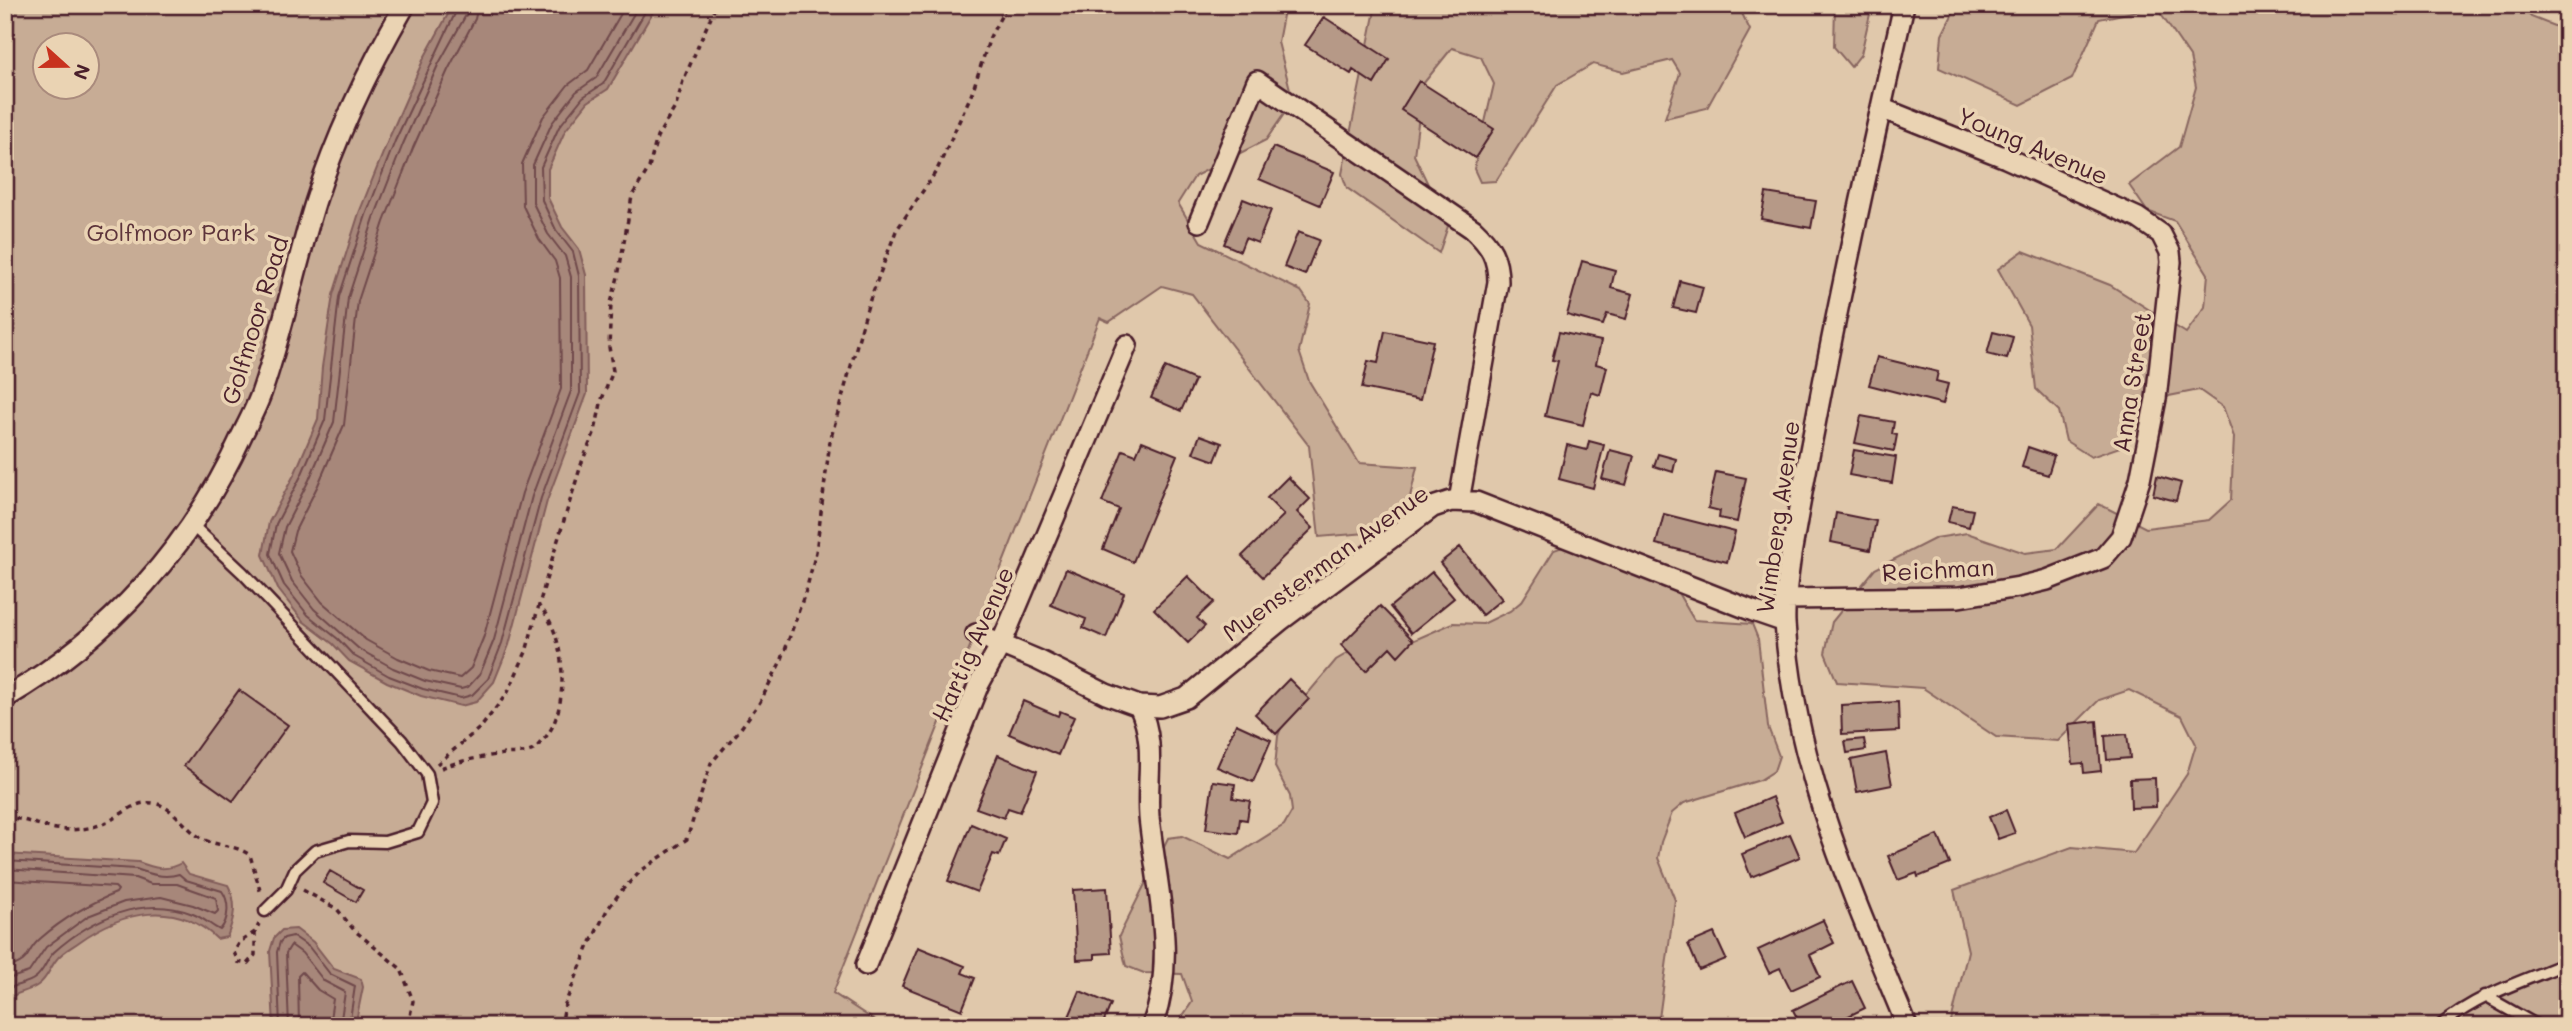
<svg xmlns="http://www.w3.org/2000/svg" width="2572" height="1031" viewBox="0 0 2572 1031" font-family="Mali,sans-serif">
<style>
.green{fill:#c7ac95;stroke:#886660;stroke-width:2;fill-rule:evenodd}
.water{fill:#a7877a;stroke:#825d5a;stroke-width:2}
.lines{fill:none;stroke-linecap:round;stroke-linejoin:round}
.shore{stroke:#6f494b;stroke-width:2}
.building{fill:#b69987;stroke:#4a1f2b;stroke-width:2}
.lane-casing{stroke:#4a1f2b;stroke-width:15}
.street-casing{stroke:#4a1f2b;stroke-width:24}
.path{stroke:#4a1f2b;stroke-width:3.5;stroke-dasharray:5 5;stroke-linecap:butt}
.lane{stroke:#ead3b3;stroke-width:10}
.street{stroke:#ead3b3;stroke-width:19}
.labels{text-anchor:middle;dominant-baseline:central;stroke-width:7;stroke-linejoin:round;paint-order:stroke}
.street-label{font-size:24px;fill:#4a1f2b;stroke:#ead3b3}
.park-label{font-size:24px;fill:#5d343b;stroke:#ead3b3}
</style>
<rect width="100%" height="100%" fill="#e0c8ab"/>
<filter id="ink" filterUnits="userSpaceOnUse"><feTurbulence type="fractalNoise" baseFrequency=".0143" numOctaves="2"/><feDisplacementMap in="SourceGraphic" scale="14" xChannelSelector="R" yChannelSelector="G"/><feConvolveMatrix kernelMatrix="1 2 1 2 8 2 1 2 1" color-interpolation-filters="sRGB"/></filter>
<g filter="url(#ink)">
<path class="green" d="M5,5H1285L1278,42L1293,101L1266,140L1195,176L1178,203L1201,242L1301,291L1310,304L1299,351L1309,381L1359,463L1417,467L1410,497L1379,532L1319,537L1309,446L1192,294L1162,286L1109,322L1100,318L833,993L883,1026H5ZM46,46H88V88H46Z
M1376,5H1738L1750,30L1707,108L1665,118L1680,73L1672,60L1623,72L1593,64L1557,85L1496,181L1480,182L1474,169L1494,84L1481,57L1452,48L1423,84L1414,155L1448,226L1439,253L1347,188L1342,174Z
M1835,5H1872L1861,54L1851,67L1834,47Z
M1995,5H2521L2531,17L2567,31V1026H1950L1968,951L1954,890L2072,847L2134,853L2187,774L2196,744L2182,716L2129,690L2099,700L2058,741L1996,737L1923,688L1837,682L1825,653L1832,622L1875,569L1936,538L1967,533L2025,553L2057,549L2099,504L2146,528L2209,520L2231,500L2234,437L2223,407L2199,390L2169,396L2120,447L2091,457L2066,441L2059,411L2036,389L2029,325L1998,269L2023,251L2110,285L2186,333L2205,307L2208,274L2175,221L2147,211L2129,185L2179,147L2196,87L2190,57L2156,7L2099,19L2072,79L2021,105L1939,68L1942,35L1956,7L1986,12Z
M1568,545L1652,573L1678,593L1694,620L1752,624L1758,639L1768,727L1779,756L1774,771L1760,780L1684,803L1672,813L1661,842L1658,858L1675,900L1658,1026H1176L1192,1002L1182,974L1144,973L1126,966L1119,936L1168,838L1182,836L1230,859L1284,825L1292,811L1290,796L1275,767L1278,736L1283,723L1336,660L1348,653L1410,642L1453,623L1483,624L1510,611L1522,601L1554,550Z"/>
<path class="water" d="M453,5H657L608,89L588,102L565,131L548,169V198L562,227L579,249L586,275L587,394L547,501L509,645L494,682L476,702L461,706L421,696L387,682L349,661L333,644L303,621L278,589L263,555L269,522L295,473L318,419L322,367L333,295L359,213L389,138L424,58Z
M5,854L138,862C154,868 166,872 181,863L189,874L228,885C238,903 234,919 227,937L217,939C176,899 122,911 79,942C72,947 62,952 57,959C50,967 48,978 38,985C27,993 15,991 5,1002Z
M296,929L313,942L334,969L361,979L363,987L355,1026H274L270,951L274,938L282,930Z"/>
<g class="lines">
<path class="shore" d="M459,5L395,141L366,215L339,297L325,420L301,476L276,524L270,554L284,585L308,615L338,639L354,656L389,676L423,689L461,698L472,695L488,679L502,643L541,498L580,393L579,276L573,252L556,230L542,200L541,167L559,127L583,97L603,84L649,5
M468,5L466,15L438,65L403,144L374,218L348,298L334,422L309,480L285,527L279,553L292,581L314,609L359,649L393,668L425,681L461,689L468,687L480,674L494,640L532,496L571,391V277L565,256L548,234L533,203V165L552,123L576,92L596,78L639,5
M478,5L475,19L448,70L413,148L384,222L358,301L344,425L318,485L295,531L290,551L301,575L322,602L366,640L398,658L429,671L460,678L471,668L484,636L522,493L561,389L560,278L555,261L539,239L523,206L522,164L543,117L568,85L588,70L626,5
M5,861L136,869C150,874 164,879 179,874L186,880L222,891C230,902 229,920 220,930C211,926 204,918 193,914C143,895 92,918 54,952C46,960 44,972 35,978C26,985 14,984 5,991
M5,869L135,878L151,884H177L216,898L218,911L215,914L193,905L161,897L124,902L88,916L46,947L29,972L5,980
M5,880L115,887L118,890L116,893C88,904 64,918 41,938C22,954 36,959 5,969
M280,1026L277,952L280,942L284,938L293,936L309,947L330,974L355,986L349,1026
M289,1026L286,953L291,945L302,953L324,981L345,992L340,1026
M299,1026L298,976L302,972L318,990L333,999L329,1026"/>
</g>
<path class="building" d="M1324,17L1389,59L1374,84L1353,70L1351,74L1305,45Z
M1419,81L1494,129L1475,158L1401,110Z
M1273,147L1334,172L1320,205L1259,179Z
M1766,193L1816,201L1811,228L1761,219Z
M1243,199L1271,210L1258,243L1245,238L1240,251L1224,244Z
M1298,232L1319,240L1305,275L1284,267Z
M1582,261L1615,270L1611,288L1633,294L1626,319L1607,314L1603,325L1567,315Z
M1680,281L1703,287L1696,313L1673,308Z
M1385,331L1433,341L1420,400L1362,388L1368,361L1378,363Z
M1559,332L1601,341L1596,364L1607,367L1600,395L1591,392L1583,425L1545,416L1558,361L1552,360Z
M1993,332L2013,337L2007,359L1987,354Z
M1877,357L1938,372L1936,381L1948,384L1943,404L1869,385Z
M1165,367L1195,380L1181,411L1151,398Z
M1861,416L1894,422L1892,434L1897,435L1894,451L1855,443Z
M1200,435L1222,443L1215,461L1193,453Z
M1142,441L1177,455L1133,562L1103,549L1119,509L1102,502L1123,450L1136,455Z
M1589,441L1604,445L1593,488L1559,479L1567,445L1587,450Z
M2028,447L2054,456L2048,475L2022,467Z
M1610,450L1634,456L1626,485L1602,479Z
M1854,450L1896,457L1892,483L1849,475Z
M1658,454L1676,459L1673,472L1654,466Z
M1716,472L1746,478L1737,522L1719,518L1720,511L1708,508Z
M2157,476L2181,483L2176,501L2153,495Z
M1288,477L1310,499L1297,512L1313,528L1263,577L1242,556L1284,515L1267,498Z
M1952,506L1973,510L1969,527L1948,522Z
M1836,513L1876,521L1870,550L1831,542Z
M1664,514L1735,532L1727,562L1656,544Z
M1460,547L1502,599L1482,615L1440,563Z
M1066,569L1124,593L1106,638L1083,628L1086,619L1051,605Z
M1432,572L1454,598L1411,633L1390,607Z
M1188,576L1214,602L1197,618L1205,626L1188,643L1154,609Z
M1380,606L1413,640L1398,656L1390,647L1366,671L1341,645Z
M1289,679L1309,699L1276,734L1255,714Z
M239,690L288,725L233,801L184,766Z
M1023,701L1058,716L1060,711L1074,717L1058,755L1009,734Z
M1898,702L1899,731L1842,734L1841,705Z
M2097,721L2101,771L2084,773L2083,763L2073,764L2069,724Z
M1236,724L1271,740L1253,782L1217,767Z
M2127,734L2130,758L2107,760L2105,736Z
M1864,739L1866,750L1847,753L1845,741Z
M1886,753L1892,785L1857,792L1851,760Z
M998,755L1037,771L1020,812L1008,808L1004,818L976,808Z
M2155,778L2156,807L2131,808L2130,779Z
M1213,781L1235,784L1233,798L1250,801L1247,820L1240,819L1238,833L1206,829Z
M1772,797L1782,822L1745,837L1735,813Z
M2006,810L2015,833L1998,839L1989,817Z
M971,824L1006,839L999,856L993,854L977,892L948,881Z
M1790,834L1800,857L1751,877L1742,854Z
M1938,835L1950,864L1918,877L1917,873L1898,880L1888,856Z
M330,871L363,890L356,902L323,883Z
M1107,888L1111,953L1095,954V959L1077,960L1073,890Z
M1823,920L1834,943L1810,955L1820,977L1791,990L1780,968L1769,973L1758,950Z
M1714,933L1726,959L1699,970L1688,944Z
M918,947L965,966L962,973L975,978L962,1010L902,986Z
M1852,981L1865,1008L1828,1026H1801L1793,1010Z
M1080,991L1111,1004L1102,1026H1065Z"/>
<g class="lines">
<g class="lane-casing">
<path id="lane" d="M192,525L243,573L402,741L427,774L432,803L418,832L385,842L349,841L315,851L295,870L286,890L265,911
M2485,996L2538,1026
M2440,1026C2477,995 2523,981 2567,963"/>
</g>
<g class="street-casing">
<path id="street" d="M1904,5C1872,146 1841,287 1814,430C1806,471 1798,513 1791,555C1788,577 1784,600 1785,623C1794,766 1853,895 1907,1026
M1199,222L1257,81L1473,229C1491,246 1498,258 1498,282L1459,501
M1785,599L1959,597L2019,587L2047,580L2103,558L2121,537L2140,480L2156,399L2171,262L2170,252L2161,234L2138,218L2006,158L1881,108
M976,634L1038,660L1106,694L1139,706L1160,707L1186,698L1280,621L1433,507L1451,501L1476,502L1753,611L1785,622
M5,698C110,637 192,545 242,435C249,421 257,406 262,391C283,330 296,265 315,203C336,136 370,66 405,5
M1139,706C1157,745 1146,777 1149,817C1156,887 1178,958 1152,1026
M866,965L978,686L1001,644L1127,345"/>
</g>
<path class="path" d="M437,764L482,726L508,692L526,652L549,569L582,462L595,431L602,399L613,371L609,347L611,303L618,277L632,196L649,168L657,137L676,106L683,81L716,5
M441,768C462,760 482,757 504,754C512,753 524,754 531,751C535,750 539,744 543,740C571,712 567,632 538,605
M5,817C20,818 32,823 47,827C64,832 88,830 105,823C121,816 135,800 153,803C175,806 186,832 205,840C221,847 233,844 250,855L261,894
M303,890L337,909L354,930L401,969L413,1001L408,1026
M255,932L240,942L234,952L238,962L247,964L255,955V932L259,924
M565,1026L562,1021L565,1004L588,948L607,910L622,890L642,870L687,839L711,763L738,732L760,702L782,659L807,587L816,552L830,441L868,305L896,231L937,170L972,93L990,37L1007,5"/>
<use href="#lane" class="lane"/>
<use href="#street" class="street"/>
</g>
</g>
<g class="labels">
<g class="street-label">
<text transform="translate(2033 145) rotate(23)">Young Avenue</text>
<text transform="translate(254 320) rotate(-73)">Golfmoor Road</text>
<text transform="translate(2131 382) rotate(-81)">Anna Street</text>
<text transform="translate(1777 517) rotate(-82)">Wimberg Avenue</text>
<text transform="translate(1325 562) rotate(-36)">Muensterman Avenue</text>
<text transform="translate(1938 569) rotate(-3)">Reichman</text>
<text transform="translate(972 644) rotate(-66)">Hartig Avenue</text>
</g>
<g class="park-label">
<text x="171" y="231">Golfmoor Park</text>
</g>
</g>
<rect width="2572" height="1031" fill="none" stroke="#ead3b3" stroke-width="28"/>
<rect x="14" y="14" width="2544" height="1003" fill="none" stroke="#4a1f2b" stroke-width="2.5" filter="url(#ink)"/>
<g transform="translate(66 66) rotate(111)"><circle r="33" fill="#ead3b3" stroke="#aa8b7d" stroke-width="2"/>
<path d="M0-5L12 26L0 18L-12 26Z" fill="#c8321e"/>
<text y="-10" font-size="19" font-weight="bold" text-anchor="middle" fill="#4a1f2b">N</text>
</g>
</svg>
